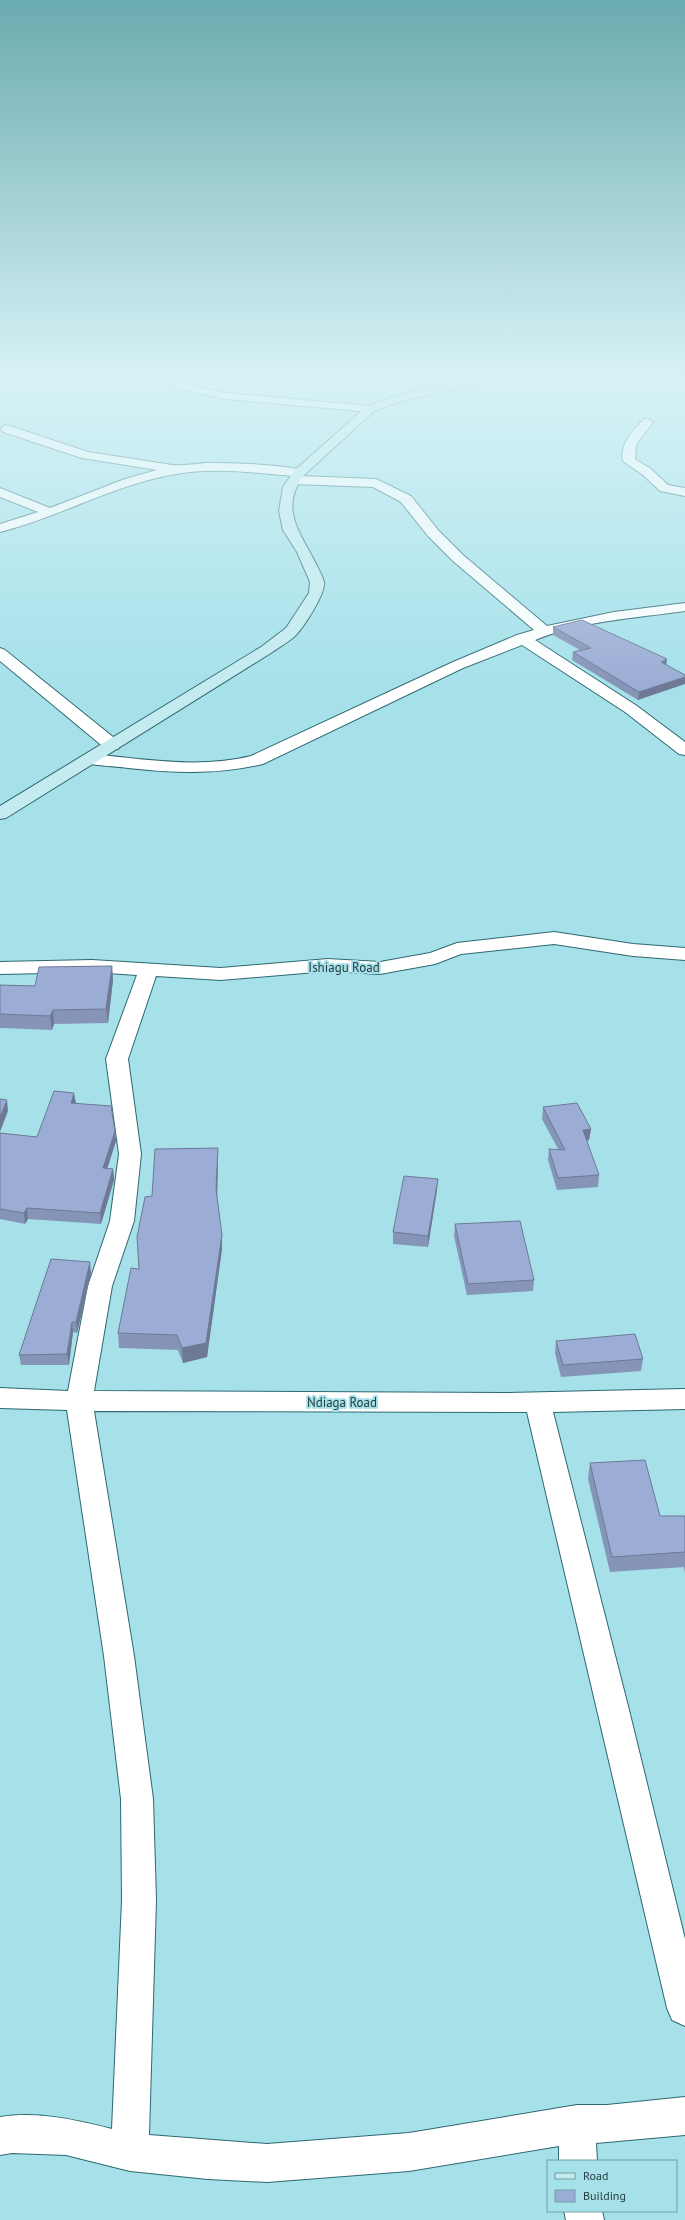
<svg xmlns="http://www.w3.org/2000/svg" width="685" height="2220" viewBox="0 0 685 2220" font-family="'PT Sans',sans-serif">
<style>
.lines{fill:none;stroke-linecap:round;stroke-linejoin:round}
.minor-casing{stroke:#2e6870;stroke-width:2}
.secondary-casing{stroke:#2e6870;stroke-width:2}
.minor{fill:#fff;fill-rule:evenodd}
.secondary{fill:#c4ebf0;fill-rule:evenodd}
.wall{fill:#8695b7}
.shaded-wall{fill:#6d7995}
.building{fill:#9cadd5;stroke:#6d7995}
.labels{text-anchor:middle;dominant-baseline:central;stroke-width:4;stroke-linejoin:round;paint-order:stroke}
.street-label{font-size:13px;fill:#263e41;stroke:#a6e1ea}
</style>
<rect width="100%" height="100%" fill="#a6e1ea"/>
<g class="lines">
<g class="minor-casing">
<path id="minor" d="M131,373H150L171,378L175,373H185L181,383L225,393L370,406L376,409L370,412L225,399L173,387L170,384L133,375Z
M647,418L653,422L636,445L635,459L651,469L668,485L685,488V496L660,491L643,475L623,461C619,444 633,431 643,420Z
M7,425L88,452L166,464C178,467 192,464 205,463C234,463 276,464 303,470L305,473L300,476L376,479L411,496L438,530L463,555L547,626L614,612L685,603V611C635,618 582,621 535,640L637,706L685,742V755L679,754L625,712L522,645L463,668L263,764C217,775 174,773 128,768C114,766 99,766 85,763L83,759L85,755L91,754C145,759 198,769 251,756L453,662L517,635L534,630L453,561L428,536L401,502L373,487L294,484L288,480L294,476C255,473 215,467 176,474C115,484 60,517 0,532V524L38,512L0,497V488L50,508L125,479L157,470L82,458L3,432L1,429L3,426Z
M0,648L5,650L118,741L120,745L118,749H106L0,661Z
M554,932L633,944L685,948V960L633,956L554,944L461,954L435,964L380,974L328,971L221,980L156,976L128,1059L141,1154L134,1221L112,1286L94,1391L505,1393L685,1389V1409L553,1412L629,1710L685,1939V2026L672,2020L667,2008L527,1412L94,1411L134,1656L153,1799L156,1900L149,2135L267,2144L409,2133L577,2105H607L685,2097V2135L596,2143L597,2161H559V2146L409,2171L267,2182L208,2179L130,2171L66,2155L12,2153L0,2155V2117C38,2111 76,2120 112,2129L122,1900L121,1799L104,1656L67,1410L0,1408V1388L68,1391L88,1286L110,1221L119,1154L106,1059L137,975L92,972L0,974V962L92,960L221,968L328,959L380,962L430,953L457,943Z
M564,2211H602L604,2220H566Z"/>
</g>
<g class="secondary-casing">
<path id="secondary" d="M502,373H524L518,376L401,401L374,411L303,476C278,512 303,535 318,568C320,572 323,577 324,582C326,593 304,627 296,635C289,642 279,647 271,653L6,818L0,819V806L261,647L286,628L309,593L310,582L297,552L283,530L279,511L283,487L295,470L366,407L398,395Z"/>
</g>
<use href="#minor" class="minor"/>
<use href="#secondary" class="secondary"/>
</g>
<path class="wall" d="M553,627L667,665L638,700L572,660L573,652L580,650L553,635Z
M112,966L113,980L108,1023L54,1024L52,1030L0,1028V985L35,986Z
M75,1104L115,1131L116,1141L107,1168L113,1169L114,1180L101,1224L28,1219L25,1224L0,1219V1133L37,1137Z
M543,1107L591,1129L589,1140L587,1141L599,1175L598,1187L557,1190L548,1160L549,1149H558L542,1119Z
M218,1162L217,1197L222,1249L207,1357L183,1363L178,1350L119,1348L118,1333L139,1269L152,1196Z
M437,1190L428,1247L393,1244V1232Z
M455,1224L534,1280L533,1291L467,1295L454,1236Z
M91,1273L77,1333L73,1332L69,1365H21L19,1355Z
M556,1341L643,1359L641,1371L561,1377L555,1353Z
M590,1463L660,1516H685V1574L684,1567L610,1572L588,1479Z"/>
<path class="shaded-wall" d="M667,659L666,667L661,662Z
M685,677V684L638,700L639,692Z
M112,966L113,980L108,1023L106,1009Z
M53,1010L54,1024L52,1030L50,1016Z
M74,1093L76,1103L72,1114L71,1103Z
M7,1100L8,1111L0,1132V1117Z
M591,1129L589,1140L582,1141L583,1130Z
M115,1131L116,1141L104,1179L103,1168Z
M218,1148V1162L217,1203L216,1189Z
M113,1169L114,1180L101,1224L100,1213Z
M438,1179L437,1190L428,1247V1236Z
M27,1208L28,1219L25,1224L24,1213Z
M222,1235V1249L207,1357L183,1363L182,1348Z
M90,1262L91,1273L77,1333L76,1322Z
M72,1322L73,1332L69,1365L67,1354Z"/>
<path class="building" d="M582,620L667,659L661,662L685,675V677L639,692L573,652L591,648L553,627Z
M112,966L106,1009L53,1010L50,1016L0,1014V985L35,986L39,967Z
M54,1091L74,1093L71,1103L111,1106L115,1131L103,1168L113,1169L100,1213L27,1208L24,1213L0,1209V1133L37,1137Z
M0,1099L7,1100L0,1117Z
M577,1103L591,1129L583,1130L599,1175L558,1178L549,1149L565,1150L543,1107Z
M218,1148L216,1189L222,1235L206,1343L182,1348L177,1335L118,1333L131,1268L139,1269L137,1237L145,1197L152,1196L155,1149Z
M404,1176L438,1179L428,1236L393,1232Z
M520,1221L534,1280L468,1284L455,1224Z
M51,1259L90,1262L76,1322H72L67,1354L19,1355Z
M635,1334L643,1359L563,1365L556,1341Z
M645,1460L660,1516H685V1552L612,1557L590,1463Z"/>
<linearGradient id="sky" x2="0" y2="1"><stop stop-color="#6aabaf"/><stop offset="0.55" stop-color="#d7f2f6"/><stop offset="1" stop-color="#d7f2f6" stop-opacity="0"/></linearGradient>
<rect width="685" height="684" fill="url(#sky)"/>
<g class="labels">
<g class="street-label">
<text x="344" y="967">Ishiagu Road</text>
<text x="342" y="1402">Ndiaga Road</text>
</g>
</g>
<rect x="547" y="2160" width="130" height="52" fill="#a6e1ea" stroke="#73a0a6"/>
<rect x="555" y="2173" width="20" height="6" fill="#c4ebf0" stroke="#73a0a6"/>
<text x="583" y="2180" font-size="12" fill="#263e41">Road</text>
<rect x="555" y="2190" width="20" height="12" fill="#9cadd5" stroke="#73a0a6"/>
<text x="583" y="2200" font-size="12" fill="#263e41">Building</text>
</svg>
